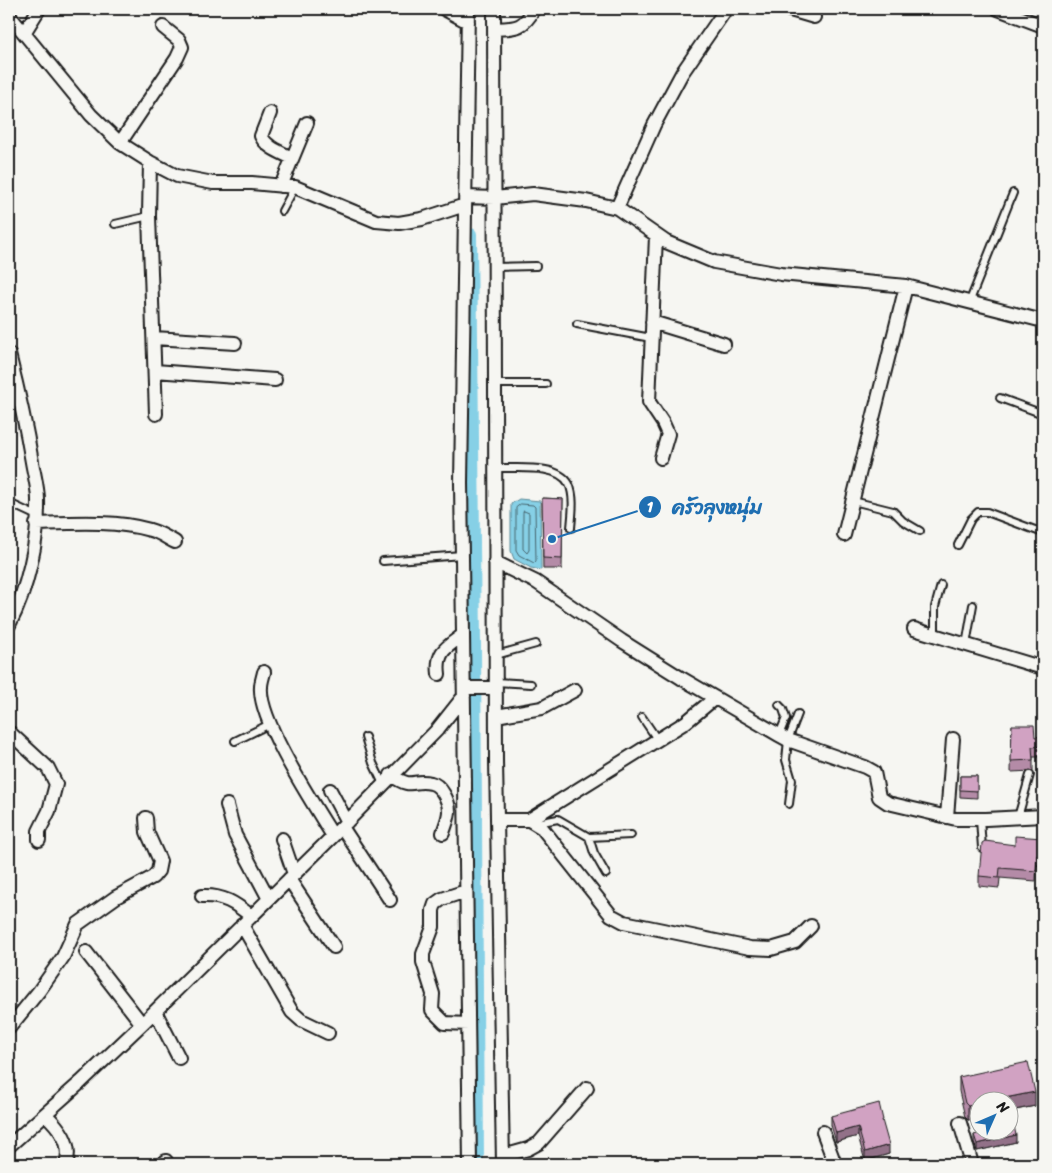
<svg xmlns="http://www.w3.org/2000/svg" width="1052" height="1173" viewBox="0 0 1052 1173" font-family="Sriracha,'Playpen Sans Thai',sans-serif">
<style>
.water{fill:#86d0e6;stroke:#5c8895}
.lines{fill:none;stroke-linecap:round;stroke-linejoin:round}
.shore{stroke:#46646d;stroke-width:1}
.canal{stroke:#86d0e6;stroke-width:12}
.service-casing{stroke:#1c1c1c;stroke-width:10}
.minor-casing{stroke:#1c1c1c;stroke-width:16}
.service{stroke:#f6f6f2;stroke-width:6}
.minor{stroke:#f6f6f2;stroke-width:12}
.wall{fill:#b48ba7;stroke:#1c1c1c}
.shaded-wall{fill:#927188;stroke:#1c1c1c}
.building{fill:#d1a2c2;stroke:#1c1c1c}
.leader{fill:none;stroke:#1f6fb2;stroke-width:2}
.callout-dot{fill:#1f6fb2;stroke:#f6f6f2;stroke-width:2}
.mark-label{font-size:15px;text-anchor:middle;font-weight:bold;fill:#fff}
.callout-label{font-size:20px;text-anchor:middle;font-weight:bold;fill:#1f6fb2;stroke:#f6f6f2;stroke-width:5;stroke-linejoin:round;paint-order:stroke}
</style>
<rect width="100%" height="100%" fill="#f6f6f2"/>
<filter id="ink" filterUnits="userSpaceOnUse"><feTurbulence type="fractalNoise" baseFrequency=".02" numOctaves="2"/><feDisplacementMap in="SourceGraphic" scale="10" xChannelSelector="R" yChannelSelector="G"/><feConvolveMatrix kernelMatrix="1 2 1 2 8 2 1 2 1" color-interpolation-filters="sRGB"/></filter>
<g filter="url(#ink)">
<path class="water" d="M519,499L540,501L541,570L531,568L514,559L511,551V504Z"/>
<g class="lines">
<path class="shore" d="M521,504L533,505L535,507L536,561L534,563L519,555L516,550V508Z
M524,511L529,513V550L527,553L523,549V513Z"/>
<path class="canal" d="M471,234L475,646L478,1164"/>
<g class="service-casing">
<path id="service" d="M282,211L295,187
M115,224L149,216
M495,267L536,266
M969,303L1013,193
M577,324L651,338
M495,384H546
M1000,398L1043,414
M495,468C516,469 558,463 569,484C575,497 572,515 571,528
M853,501L893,511L903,521L920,531
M9,503L37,516
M958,545L971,519L978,512H987L1043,533
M383,561L462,555
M935,636V607L941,585
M966,645L973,605
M496,655L536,644
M496,682L531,684
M779,705L783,709L786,718L779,735
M642,717L657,739
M365,737L373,763L383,784
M235,741L270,724
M789,804L792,780L786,760L788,740L798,714
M1018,817L1030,775
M980,819L982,848
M537,823L558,819L589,837L631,835
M589,837L594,853L606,874"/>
</g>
<g class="minor-casing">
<path id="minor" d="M444,9L468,22
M468,9L461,483L470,1164
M494,9L496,760L503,1164
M787,9L814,17
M998,9L1043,26
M9,15L91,115L120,143L150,162L177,176L213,183H252L295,187L376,221L399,223L422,219L465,205
M494,29C516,28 523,29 534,9
M24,33L39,9
M270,113L261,136C267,148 280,152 292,158
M120,143L177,58L182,47L179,40L163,27
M150,162L149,216L156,414
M281,186L307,123
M466,197L495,198L533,194L586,201L617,208L666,242L714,262L781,274L906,286L1043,321
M617,208L654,125L682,73L726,9
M656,236L649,402L663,423L668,434L661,458
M652,322L724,344
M154,338L235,343
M9,354C18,390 26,426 32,462C34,474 38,488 38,500C39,539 27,591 9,625
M155,371L275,380
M36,524C72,523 115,520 150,530C159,532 167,538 175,542
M844,535L906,286
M495,562L536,582L622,641L681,678L779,735L788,740L865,767L874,772L879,797L888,803L956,819H986L1043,816
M914,629L1043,668
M264,672C263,677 261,682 261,687C258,720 314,805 333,836
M439,674C436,651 447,647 463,635
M464,688H496
M496,716L542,708L575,690
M9,732L48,768L56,784L49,811L39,831V840
M391,775C414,791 412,778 431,783C441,785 449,801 449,811C449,818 445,826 443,833
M330,790L347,822
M227,805L235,835L269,899
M947,817L953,739
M497,820H529L542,828L611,915L624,922L750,948L771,949L795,942L811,926
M529,820L686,722L715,698
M342,827L390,900
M282,839L294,874
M289,879L334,947
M466,891L442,899L435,904L433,910V927L423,954V962L433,994L432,1010L445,1023L468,1024
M202,896C223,895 235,903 251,916
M242,925L292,1012L301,1020L328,1033
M86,952L142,1024
M155,1011L179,1058
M9,1028L39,991L63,957L78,924L116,897L153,877L158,871L160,861L147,832L146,818
M45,1114C59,1127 73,1144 66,1164
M960,1123L972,1164
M823,1132L835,1164
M9,1146L81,1082L142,1024L333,836L437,730L464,696
M503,1156L528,1149L539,1143L587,1088
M162,1164L166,1161"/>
</g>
<use href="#service" class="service"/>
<use href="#minor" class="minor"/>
</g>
<path class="wall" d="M542,498L563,499L562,569H543Z
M1043,684V713L1039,712V703Z
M1012,725L1035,737L1043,736V757H1033V771L1011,772Z
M960,776H977V798L960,797Z
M1043,832V866L1037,865L1036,881L1000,878L999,888L979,886V876L1015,845L1042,838Z
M959,1077L1035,1106L968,1120L965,1117L959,1091Z
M831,1116L883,1126L889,1154L865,1161L858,1136L836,1142L831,1125Z
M974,1135L1016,1142L977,1151L974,1142Z"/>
<path class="shaded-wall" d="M1035,1092V1106L1010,1111V1100H995Z
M980,1104V1118L968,1120V1106Z
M858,1127V1136L836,1142V1133Z
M1016,1135V1142L977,1151V1144Z
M889,1145V1154L865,1161V1152Z"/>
<path class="building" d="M542,498L563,499L562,559L543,558Z
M1042,683L1043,684V704L1039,703Z
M1012,725H1034L1035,737L1043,736V746L1032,747L1033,760L1011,761Z
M960,776H977V791L960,790Z
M1043,832V856L1037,855L1036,871L1000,868L999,878L979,876L982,843L985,841L1015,845V836L1042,838Z
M1028,1062L1035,1092L995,1100H980V1104L968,1106L965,1103L959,1077Z
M879,1103L883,1120H882L889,1145L865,1152L858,1127L836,1133L831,1116Z
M1014,1126L1016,1135L977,1144L974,1135L993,1130H1010V1127Z
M1016,1161L1017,1164H1004Z"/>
</g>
<path class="leader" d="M552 539L650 507"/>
<g class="callout-dot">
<circle cx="552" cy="539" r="5"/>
<circle cx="650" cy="507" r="12"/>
</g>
<g class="mark-label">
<text x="650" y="512">1</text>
</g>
<g class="callout-label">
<text x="717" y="514">ครัวลุงหนุ่ม</text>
</g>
<rect width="1052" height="1173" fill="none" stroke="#f6f6f2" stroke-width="30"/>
<rect x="15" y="15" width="1022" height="1143" fill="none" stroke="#1c1c1c" stroke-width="2" filter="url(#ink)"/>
<g transform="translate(994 1116) rotate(45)"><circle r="24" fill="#f6f6f2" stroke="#9f9f9c"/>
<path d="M0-4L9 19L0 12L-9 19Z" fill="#1f6fb2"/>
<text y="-8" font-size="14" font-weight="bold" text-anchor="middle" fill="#1c1c1c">N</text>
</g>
</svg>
